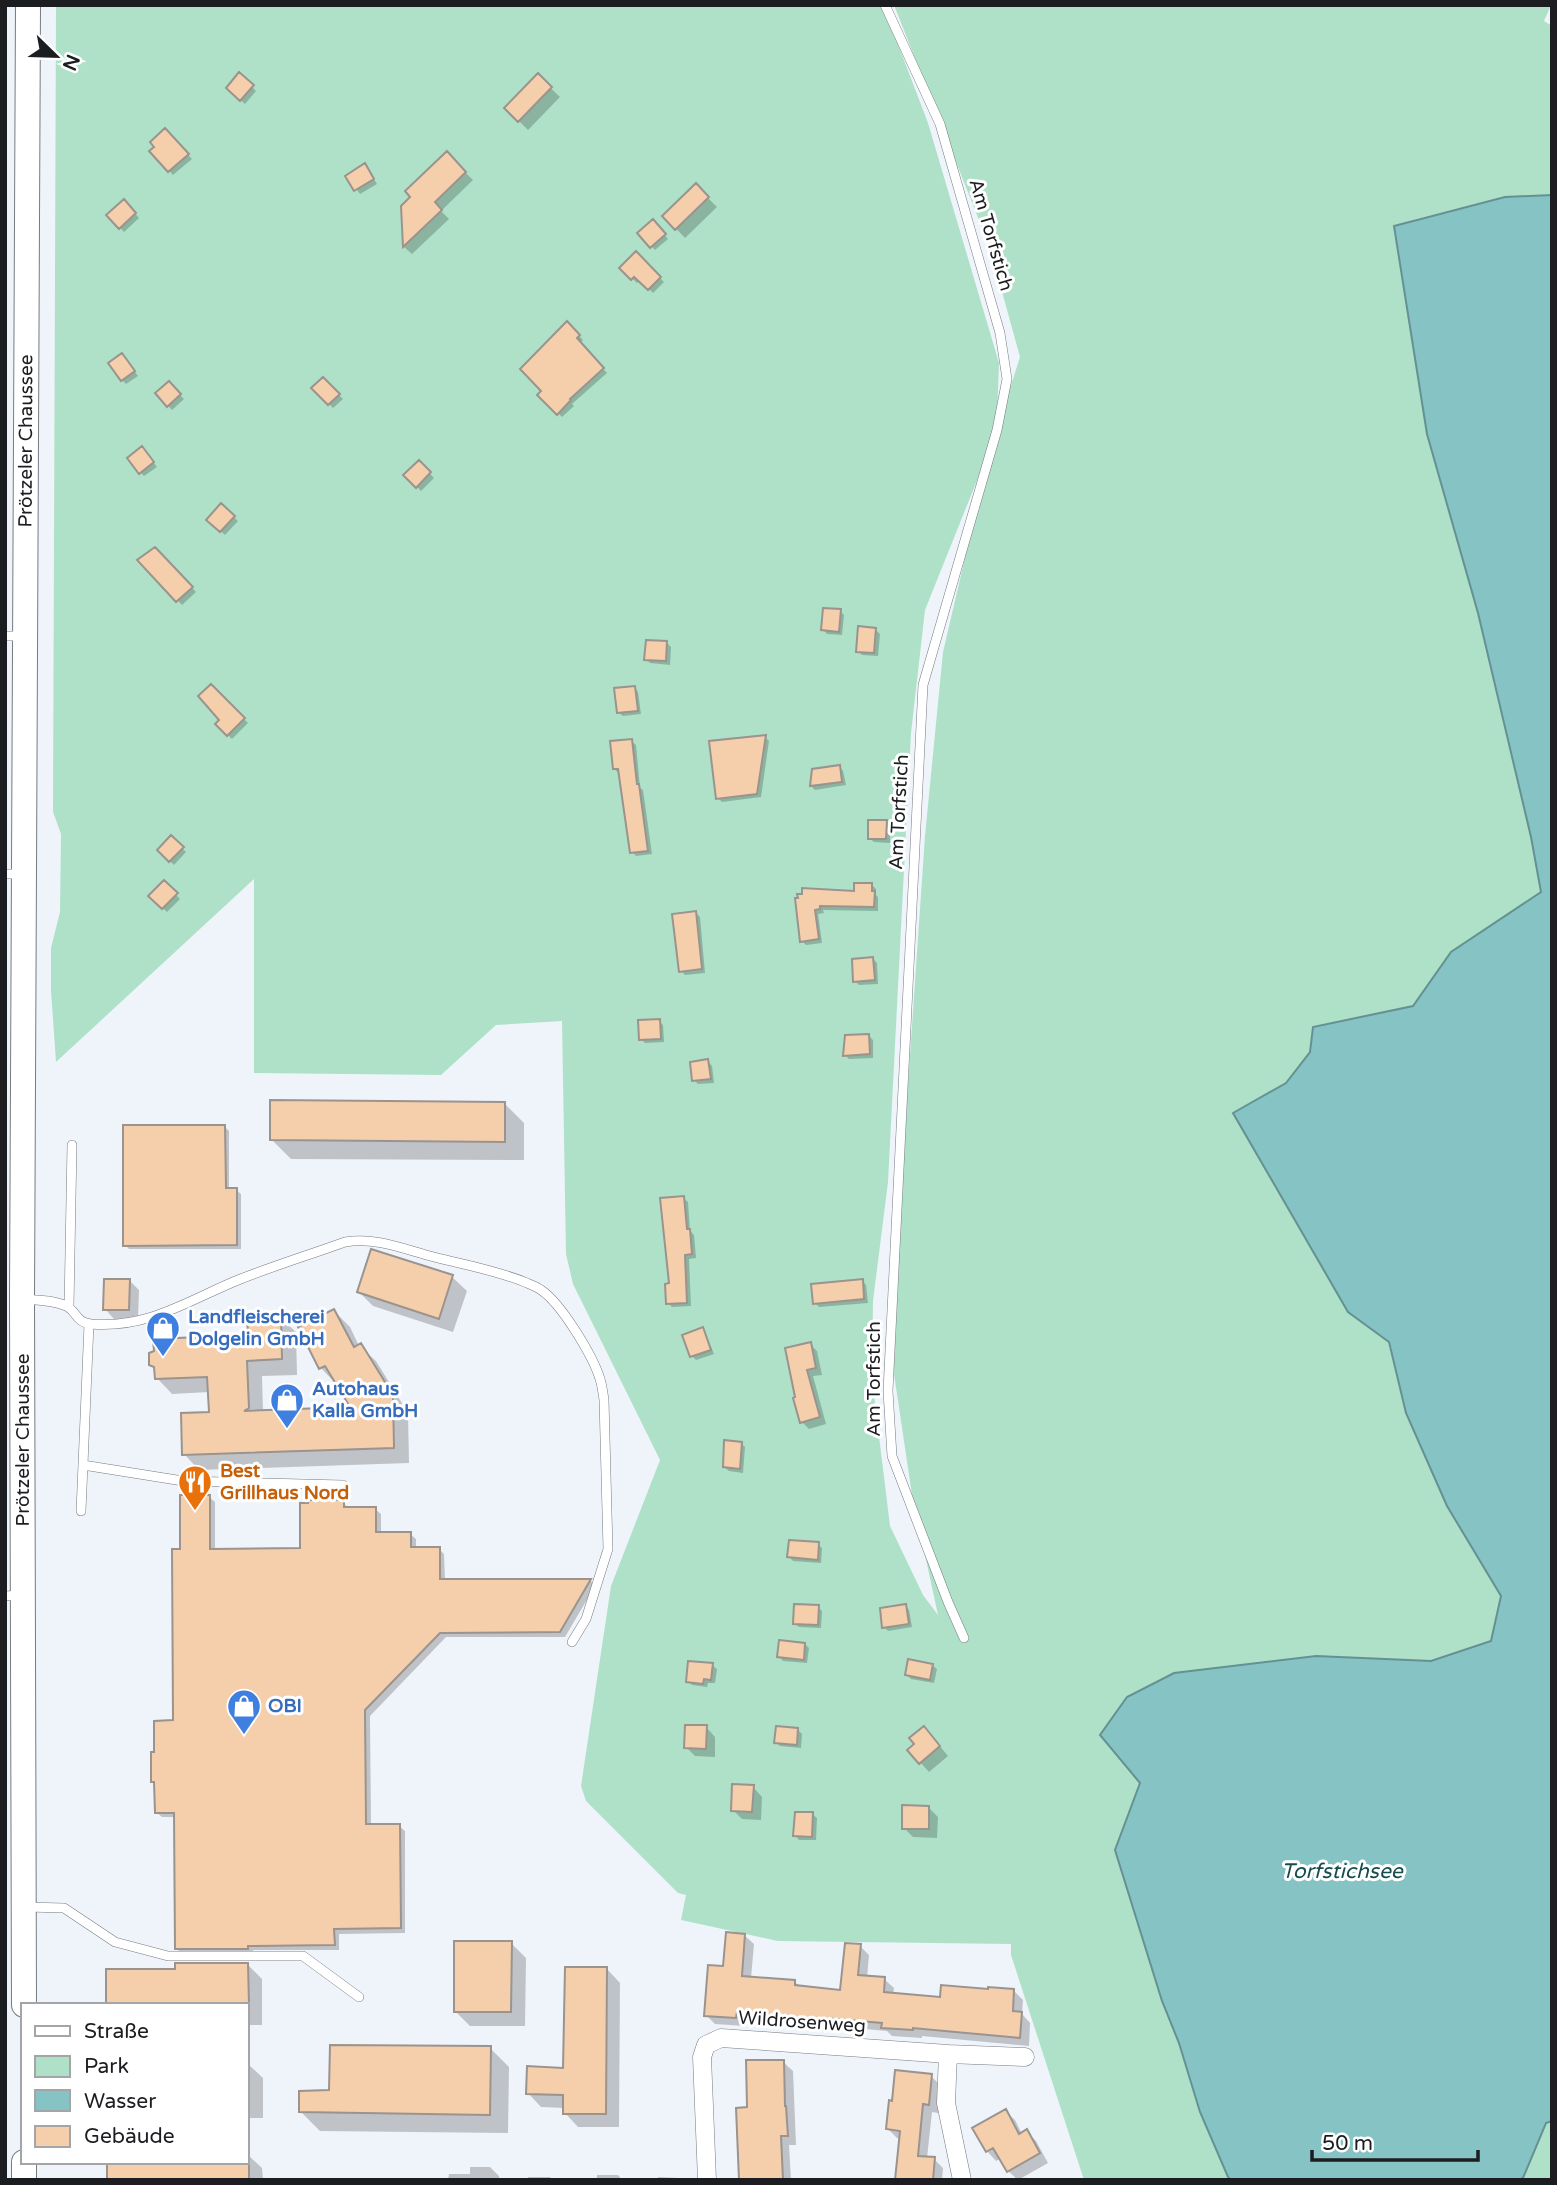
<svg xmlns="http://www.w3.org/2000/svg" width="1557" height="2185" viewBox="0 0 1557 2185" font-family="'Varela Round',sans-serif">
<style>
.green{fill:#aee1c8}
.water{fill:#85c3c4;stroke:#659193;stroke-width:2}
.shadow{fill:#0003}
.building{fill:#f5cfac;stroke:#9a938e;stroke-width:2}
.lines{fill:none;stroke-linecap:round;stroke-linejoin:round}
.service-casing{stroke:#767b81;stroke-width:10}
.minor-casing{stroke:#767b81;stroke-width:19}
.secondary-casing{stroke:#767b81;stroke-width:26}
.service{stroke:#fff;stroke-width:9}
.minor{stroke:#fff;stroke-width:18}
.secondary{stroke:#fff;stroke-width:24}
.labels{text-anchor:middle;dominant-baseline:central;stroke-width:6;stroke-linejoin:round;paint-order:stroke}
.street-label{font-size:19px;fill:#1b1d20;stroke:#fff}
.shop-label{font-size:19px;font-weight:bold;fill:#366cbe;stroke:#fff;text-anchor:start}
.food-label{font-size:19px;font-weight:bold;fill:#c56008;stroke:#fff;text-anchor:start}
.water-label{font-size:21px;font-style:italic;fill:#154d4e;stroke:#fff}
</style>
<rect width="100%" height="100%" fill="#eff4fb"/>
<path class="green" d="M56,5H883L928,123L999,363L997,417L986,458L925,610L911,733L888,1182L873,1301L872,1379L890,1526L923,1595L938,1615L912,1495L890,1347L925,836L943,652L989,455L1020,357L990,248L894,5H1551L1544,21L1552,26V195L1505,197L1417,219L1394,227L1427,434L1478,613L1531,837L1541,892L1451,952L1413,1006L1313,1027L1310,1052L1286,1083L1233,1113L1348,1312L1388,1342L1406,1413L1447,1506L1501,1596L1491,1641L1431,1661L1348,1657L1140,1783L1115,1850L1162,2001L1179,2043L1200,2112L1228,2177L1231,2180H1084L1011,1955V1944L778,1941L681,1920L686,1895L678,1893L586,1801L581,1786L611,1586L660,1460L573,1284L566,1254L562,1021L496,1025L441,1075L254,1073V879L56,1062L51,991V948L60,912L61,834L53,812Z
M1552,2084V2180H1518L1523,2178Z"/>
<path class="water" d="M1552,195V2121L1546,2123L1523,2178L1518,2180H1231L1228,2177L1200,2112L1179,2043L1162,2001L1115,1850L1140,1783L1100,1735L1127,1697L1174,1673L1316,1656L1431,1661L1491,1641L1501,1596L1447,1506L1406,1413L1389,1342L1348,1312L1233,1113L1286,1083L1310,1052L1313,1027L1413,1006L1451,952L1541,892L1531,837L1478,613L1427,434L1394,226L1505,197Z"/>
<path class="shadow" d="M240,75L256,91L245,104L228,88Z
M538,76L560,97L528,130L506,108Z
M165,130L192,159L173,175L152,151Z
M447,154L473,180L441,211L449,219L412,254L404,247L403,207Z
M365,165L377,184L360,194L347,176Z
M696,186L717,207L685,238L664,216Z
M124,201L139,218L124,232L109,215Z
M653,221L668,239L655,250L639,233Z
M636,254L664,282L653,293L640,280L637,283L622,268Z
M567,323L583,340L580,343L607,373L572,404L574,406L562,417L540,395Z
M126,359L138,376L126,384L122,380Z
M323,379L343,399L333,408L314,388Z
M169,384L184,399L172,410L158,394Z
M146,453L157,467L144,476L140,472Z
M419,462L434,478L421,491L406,475Z
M222,506L238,521L225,535L209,520Z
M155,549L196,592L182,605L140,560Z
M840,611L844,615L842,635L827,634L823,629Z
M875,629L880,634L878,656L862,655L858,651Z
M666,642L671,647L670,665L650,663L646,659Z
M211,687L248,723L232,739L217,724L221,720Z
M634,687L638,692L641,714L623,716L618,712Z
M765,737L769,741L761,797L722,802L718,798Z
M631,741L636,745L640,788L643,790L652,854L636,856L632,852L619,773L614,769Z
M839,766L843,771L846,785L815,790L811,786L814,770Z
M886,822L890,826V843L874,842L869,838Z
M171,837L186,852L174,865L159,850Z
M164,882L180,899L167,912L150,896Z
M872,885L876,889V895L878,897V911L823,910L824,913L818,914L822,943L806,945L802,941L800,900L855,892Z
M696,913L700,917L705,973L685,975L681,971Z
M873,959L877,963L878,984L859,985L855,981Z
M659,1021L663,1025L664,1042L645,1043L641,1039Z
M868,1035L873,1040V1058L849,1059L845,1055Z
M708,1061L712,1066L714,1083L698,1084L694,1080Z
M504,1103L524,1123V1160L291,1159L272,1140Z
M225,1127L229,1131V1190H236L241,1194V1249H129L125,1245Z
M683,1198L688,1202L690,1231L694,1235L696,1258L689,1259L691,1306L672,1307L668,1303Z
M452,1277L467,1291L453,1332L373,1306L359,1292Z
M130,1281L139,1290L138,1319H114L105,1309Z
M862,1281L866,1285L868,1303L819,1307L815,1303Z
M334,1311L350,1327L359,1346L376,1361L408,1413L409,1463L199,1470L184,1454L210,1414L209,1392L172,1394L157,1378L156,1370L151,1364L250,1337L280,1317L296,1332L297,1375L262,1376L263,1412L353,1409L336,1384L321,1368Z
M702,1329L706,1334L714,1354L696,1360L692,1356Z
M810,1344L817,1351L822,1375L813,1376L826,1424L809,1429L802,1422L795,1399Z
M741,1443L745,1447L743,1473L729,1471L724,1467Z
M209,1497L215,1502V1550L302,1549L343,1502L348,1508L375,1509L381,1514V1534H410L416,1539V1549H439L444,1554L445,1581H591L595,1586L565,1637H446L370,1716L371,1826H399L405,1831V1933L339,1934V1950H253V1954H182L176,1948L175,1817H162L156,1812V1785L153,1781L156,1753L175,1722L182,1551Z
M818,1544L822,1548L821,1563L793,1561L789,1557Z
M905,1605L909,1610L912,1627L888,1631L884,1627Z
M818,1607L822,1611L821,1628L799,1627L794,1623Z
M805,1644L809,1648L807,1663L783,1661L779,1656Z
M712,1665L717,1669L715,1683H708L707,1687L692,1685L688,1681Z
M932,1665L937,1669L934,1683L911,1679L907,1675Z
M706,1727L715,1737V1757L695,1756L686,1747Z
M797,1729L802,1734L801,1748L780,1746L776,1742Z
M933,1738L948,1756L929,1772L920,1762Z
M753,1787L762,1797L761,1820L742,1819L733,1810Z
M928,1807L938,1817L937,1838L913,1837L904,1828Z
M812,1814L817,1818L816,1840H799L795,1835Z
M744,1935L754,1944L751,1978L794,1981L801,1988L841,1991L860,1946L869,1955L867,1978L884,1979L894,1988L893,1995L942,1998L1014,1991L1023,2000L1022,2014L1030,2023L1029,2046L922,2036V2038L892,2036L887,2031L833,2026L832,2032L803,2029L798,2024L745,2020V2026L715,2024L706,2015L725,1968Z
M511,1943L526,1958L525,2026H470L455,2011Z
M248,1965L262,1979V2025H247Z
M607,1969L620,1983L619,2127H578L565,2113V2108L541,2107L528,2093L565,2069Z
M490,2048L509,2067L508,2133L320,2131L301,2112L331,2092Z
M783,2062L793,2071L796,2145H789L791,2180H741L749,2109Z
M247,2063L263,2078V2118H247Z
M931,2076L940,2085L938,2113L932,2112L927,2158L934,2159L943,2168L942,2180H897L901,2139L897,2138L888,2129Z
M1005,2111L1015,2120L1022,2134L1027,2132L1036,2141L1048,2163L1018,2180L1008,2171L1001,2158L996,2161L987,2151Z
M247,2154L262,2168L263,2180H109L247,2162Z
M470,2167H490L499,2176V2180H448L449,2174H470Z
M597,2175H618L622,2180H597Z
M528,2177H550L552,2180H528Z
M658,2177L679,2178L681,2180H658Z"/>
<path class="building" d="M239,72L254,85L240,101L226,88Z
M538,73L552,87L518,122L504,108Z
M165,128L189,154L168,172L149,151L154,147L150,142Z
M447,151L466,172L435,202L442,210L403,247L401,206L410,197L405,191Z
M365,163L374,179L354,191L345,176Z
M696,183L709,197L675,230L662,216Z
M124,199L136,213L119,229L106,215Z
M653,219L666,234L650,248L637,233Z
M636,251L661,277L648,290L634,277L631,280L619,268Z
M567,321L580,335L577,338L604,368L570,399L571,400L557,415L537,395L541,391L520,369Z
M122,353L135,371L121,381L108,363Z
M323,377L340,394L328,405L311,388Z
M169,381L181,394L167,407L155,393Z
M142,446L154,462L139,474L127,458Z
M419,460L431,472L416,488L403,475Z
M221,503L235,516L220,532L206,520Z
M155,547L193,587L176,602L137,560Z
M823,608L841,609L839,632L821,630Z
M858,626L876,628L874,653L856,652Z
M646,640L667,641L666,661L644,660Z
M211,684L245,718L227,736L215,724L219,720L198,696Z
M635,686L638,711L617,713L614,688Z
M766,735L757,794L716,799L709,741Z
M632,739L637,784H639L648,851L630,853L618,769H613L610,741Z
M840,765L842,782L810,786L812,769Z
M868,820H887L886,839H868Z
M171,835L184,847L169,862L157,850Z
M164,880L178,893L162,909L148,896Z
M854,883H872V891H875L874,907L820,906V909L815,910L819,939L800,942L795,898H798L797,894H802V888L854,891Z
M696,911L702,969L679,972L672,914Z
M873,957L875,980L853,982L852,959Z
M660,1019L661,1039L639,1040L638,1020Z
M869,1034L870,1054L843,1056L845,1035Z
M708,1059L711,1079L692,1081L690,1062Z
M270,1100L505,1102V1142L270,1140Z
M123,1125H225L226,1188H237V1245L123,1246Z
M684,1196L687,1229H690L692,1254L685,1255L687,1303L666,1304L665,1284L669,1283L660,1198Z
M371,1249L453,1275L439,1319L357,1292Z
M104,1279H130L129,1310H103Z
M863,1279L864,1299L813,1304L811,1284Z
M334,1309L354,1347L361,1343L393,1395L394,1448L182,1455L181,1413L209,1412L207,1377L155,1379L154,1367L149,1365V1353L154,1351L153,1339L248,1335L247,1316L281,1315L282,1359L247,1361L249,1408L244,1411L350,1407L325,1366L319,1369L298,1327Z
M703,1327L711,1350L690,1357L682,1335Z
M811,1342L816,1368L807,1370L820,1417L800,1423L793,1398L795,1397L785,1348Z
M724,1440L742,1442L740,1469L723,1467Z
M180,1495H210V1549L300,1548V1503H308V1500H344V1507H376V1532H411V1547H440V1579H591L560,1632L440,1633L365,1710L366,1824H400L401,1928L334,1929L335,1945L248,1946V1949H175L174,1813H155L154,1782H151V1752H154V1721L173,1720L172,1549H180Z
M789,1540L819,1542L818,1560L787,1557Z
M794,1604L819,1605L818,1625L793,1624Z
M906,1604L909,1624L882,1628L880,1608Z
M779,1640L805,1643L804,1660L777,1657Z
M908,1659L933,1664L930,1680L905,1675Z
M688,1661L713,1663L711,1680L704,1679L703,1684L686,1682Z
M685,1725H707L706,1749L684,1748Z
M776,1726L798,1728L797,1745L774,1743Z
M924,1726L940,1746L919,1764L907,1750L914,1744L909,1738Z
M732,1784L754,1785L752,1812L731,1811Z
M902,1805L929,1806V1829H902Z
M795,1812H813L812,1837L793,1836Z
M726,1932L745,1934L742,1976L795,1980V1985L840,1990L845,1943L861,1944L858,1975L885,1977L884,1992L940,1997L941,1985L988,1989V1987L1014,1989L1013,2011L1022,2012L1020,2038L913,2028V2030L881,2028L882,2023L824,2018V2024L792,2021V2016L737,2012L736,2018L704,2016L708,1965L723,1966Z
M454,1941H512L511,2012H454Z
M175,1963H248L249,2005H106V1969H175Z
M565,1967H607L606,2114H563V2095L526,2094L527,2066L563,2068Z
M330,2045L491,2046L490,2115L299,2112V2091L329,2090Z
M746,2060H784L785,2106H786L788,2136H781L783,2180H739L736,2108L747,2107Z
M895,2070L932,2074L929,2105L923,2104L918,2156L935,2157L933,2180H895L900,2131L886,2129L889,2100L892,2101Z
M1006,2109L1019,2134L1027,2129L1040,2153L1007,2172L993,2148L986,2152L972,2128Z
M107,2162H249V2180H107Z"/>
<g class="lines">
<g class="service-casing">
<path id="service" d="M885,5L940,124L1000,333L1007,379L997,430L923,685L888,1391L892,1456L948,1602L964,1638
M5,636H23
M5,874H23
M24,1299C38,1300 53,1300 66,1306C77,1311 75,1322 91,1324C148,1329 189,1300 238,1280C273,1266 309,1255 345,1242C377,1237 403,1249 434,1257C465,1265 496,1270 527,1283C531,1285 537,1287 541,1290C561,1303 593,1356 600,1379C602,1385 603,1393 604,1400L608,1549L586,1619L572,1642
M69,1307L72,1145
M83,1465L183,1481L343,1485
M81,1511L89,1324
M5,1596L22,1595
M26,1907L64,1908L115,1942L168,1956H303L359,1997"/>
</g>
<g class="minor-casing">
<path id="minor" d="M948,2054L1025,2057
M707,2180L702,2057L706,2045L721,2038L948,2054L946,2103L962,2180"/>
</g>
<g class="secondary-casing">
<g id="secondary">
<path id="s1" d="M24,2005L22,1299L28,5"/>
<path d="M24,2162V2180"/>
</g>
</g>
<use href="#service" class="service"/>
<use href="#minor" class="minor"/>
<use href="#secondary" class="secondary"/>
</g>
<defs>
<g id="shop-pin" transform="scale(1.75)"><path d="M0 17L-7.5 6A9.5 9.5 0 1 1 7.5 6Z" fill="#3f7fe0" stroke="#fff"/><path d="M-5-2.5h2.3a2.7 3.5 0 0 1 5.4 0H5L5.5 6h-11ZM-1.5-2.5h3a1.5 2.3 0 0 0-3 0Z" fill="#fff"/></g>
<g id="restaurant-pin" transform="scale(1.75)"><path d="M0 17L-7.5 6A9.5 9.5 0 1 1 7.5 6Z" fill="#e8710a" stroke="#fff"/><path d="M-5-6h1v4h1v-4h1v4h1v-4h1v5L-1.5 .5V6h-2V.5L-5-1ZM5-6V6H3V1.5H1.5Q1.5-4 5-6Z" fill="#fff"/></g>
</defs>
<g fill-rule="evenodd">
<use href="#shop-pin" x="163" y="1328"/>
<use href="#shop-pin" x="287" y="1400"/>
<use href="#restaurant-pin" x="195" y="1482"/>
<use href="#shop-pin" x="244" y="1706"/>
</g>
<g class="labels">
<g class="street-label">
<text transform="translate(991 235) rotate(74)">Am Torfstich</text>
<text stroke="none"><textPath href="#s1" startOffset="1564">Prötzeler Chaussee</textPath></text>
<text transform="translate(899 812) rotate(-87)">Am Torfstich</text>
<text transform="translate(874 1379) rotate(-90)">Am Torfstich</text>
<text transform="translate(23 1440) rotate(-90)">Prötzeler Chaussee</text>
<text transform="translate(802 2022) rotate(4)">Wildrosenweg</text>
</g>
<g class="shop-label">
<text x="188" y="1317">Landfleischerei<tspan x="188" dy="22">Dolgelin GmbH</tspan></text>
<text x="312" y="1389">Autohaus<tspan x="312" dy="22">Kalla GmbH</tspan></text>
<text x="268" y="1706">OBI</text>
</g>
<g class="food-label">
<text x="220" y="1471">Best<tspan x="220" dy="22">Grillhaus Nord</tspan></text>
</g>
<g class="water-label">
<text x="1342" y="1871">Torfstichsee</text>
</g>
</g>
<rect width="1557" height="2185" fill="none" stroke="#1b1d20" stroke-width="14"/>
<rect x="21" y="2003" width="228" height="161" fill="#ffffff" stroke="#a4a5a6" stroke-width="2"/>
<rect x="35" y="2026" width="35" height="10" fill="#ffffff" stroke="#a4a5a6" stroke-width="2"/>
<text x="84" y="2038" font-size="21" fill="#1b1d20">Straße</text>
<rect x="35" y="2056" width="35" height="21" fill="#aee1c8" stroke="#a4a5a6" stroke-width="2"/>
<text x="84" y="2073" font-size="21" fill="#1b1d20">Park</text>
<rect x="35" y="2090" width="35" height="21" fill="#85c3c4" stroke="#a4a5a6" stroke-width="2"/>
<text x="84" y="2108" font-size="21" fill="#1b1d20">Wasser</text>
<rect x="35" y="2126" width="35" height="21" fill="#f5cfac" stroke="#a4a5a6" stroke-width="2"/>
<text x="84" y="2143" font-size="21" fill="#1b1d20">Gebäude</text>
<g transform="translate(56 56) rotate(113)" stroke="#ffffff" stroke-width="5" paint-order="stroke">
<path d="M0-5L12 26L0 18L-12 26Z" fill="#1b1d20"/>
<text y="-10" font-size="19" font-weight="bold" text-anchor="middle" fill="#1b1d20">N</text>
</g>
<path d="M1312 2150v10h166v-10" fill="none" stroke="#1b1d20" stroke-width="3.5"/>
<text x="1322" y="2150" font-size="21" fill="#1b1d20" stroke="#ffffff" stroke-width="5" paint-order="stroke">50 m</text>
</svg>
